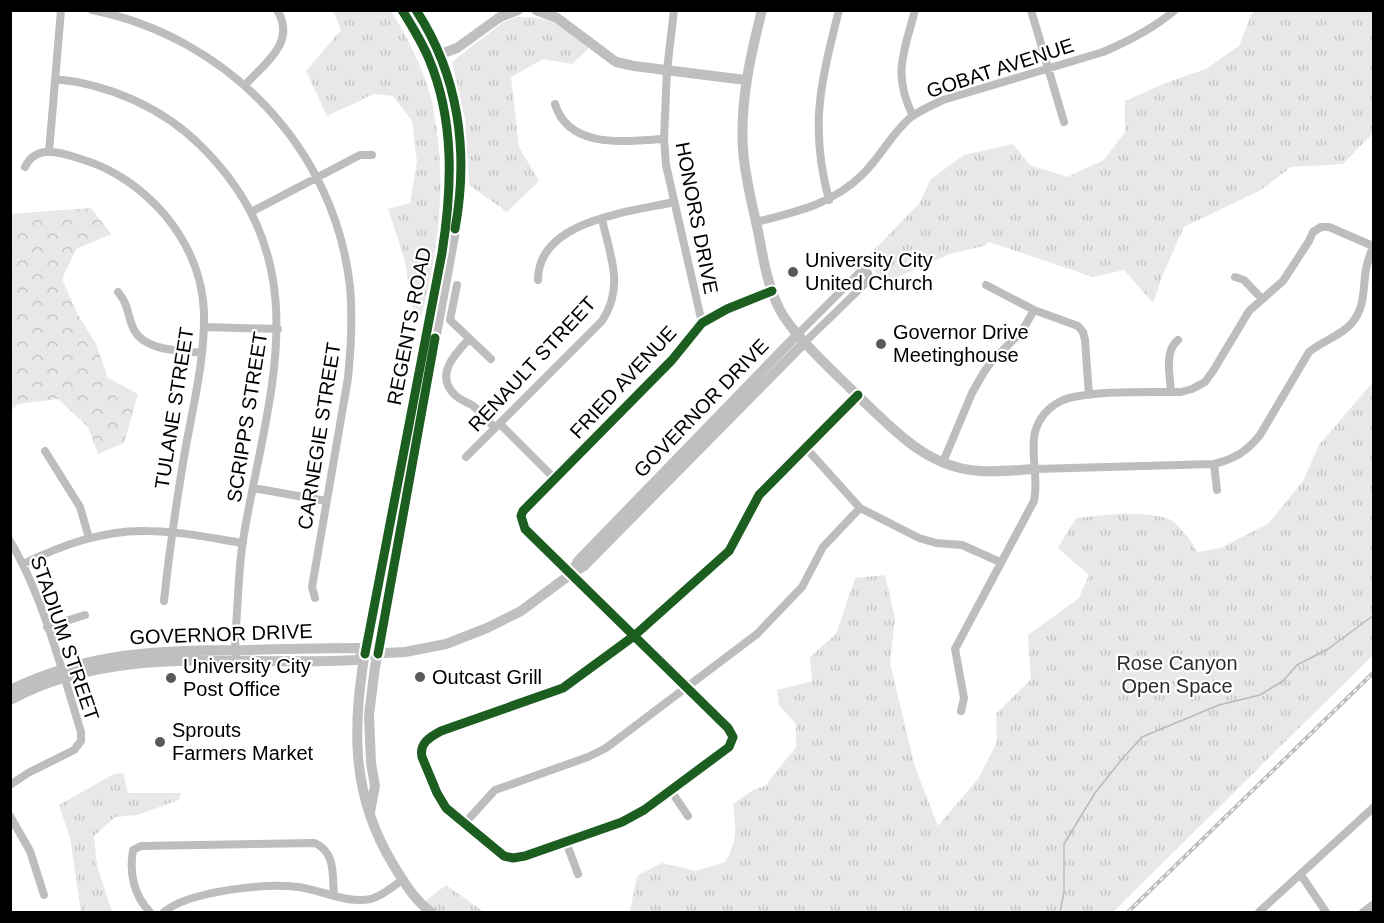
<svg xmlns="http://www.w3.org/2000/svg" width="1384" height="923" viewBox="0 0 1384 923" font-family="Helvetica,sans-serif">
<style>
.grass{fill:url(#grass-tufts)}
.park{fill:url(#park-crowns)}
.lines{fill:none;stroke-linecap:round;stroke-linejoin:round}
.stream{stroke:#bababa;stroke-width:1.5}
.street{stroke:#bdbdbd;stroke-width:8}
.secondary{stroke:#bfbfbf;stroke-width:10}
.rail-casing{stroke:#bdbdbd;stroke-width:4}
.rail{stroke:#fff;stroke-width:1.5;stroke-dasharray:4.5;stroke-linecap:butt}
.cycleway-casing{stroke:#fff;stroke-width:13}
.cycleway{stroke:#1b5e20;stroke-width:9}
.poi-dot{fill:#595959;stroke:#fff;stroke-width:2}
.labels{text-anchor:middle;dominant-baseline:central;stroke-width:4.5;stroke-linejoin:round;paint-order:stroke}
.street-label{font-size:20px;fill:#000;stroke:#fff}
.poi-label{font-size:20px;fill:#000;stroke:#fff;text-anchor:start}
.park-label{font-size:20px;fill:#2c2c2c;stroke:#fff}
</style>
<defs>
<pattern id="grass-tufts" width="24" height="20" patternUnits="userSpaceOnUse" patternTransform="scale(1.5)"><rect width="24" height="20" fill="#e8e8e8"/><path d="M3 7l-1-3M5 7V3M7 7l1-3M15 17l-1-3M17 17v-4M19 17l1-3" fill="none" stroke="#c5c5c5"/></pattern>
<pattern id="park-crowns" width="20" height="18" patternUnits="userSpaceOnUse" patternTransform="scale(1.5)"><rect width="20" height="18" fill="#e8e8e8"/><path d="M2 6a3 3 0 1 1 6 0M12 15a3 3 0 1 1 6 0" fill="none" stroke="#c5c5c5"/></pattern>
</defs>
<rect width="100%" height="100%" fill="#fff"/>
<path class="grass" d="M333,11H391C407,37 421,64 430,94C433,104 434,115 436,125C446,190 438,253 421,317L413,310L405,261L388,209L410,203L417,162L412,121L393,96L374,94L327,116L306,71L341,30Z
M1257,11H1373V133L1343,164L1291,167L1261,190L1184,227L1163,274L1153,303L1124,270L1093,277L989,242L984,246L950,254L884,283L866,258L919,204L931,179L964,155L1013,144L1030,165L1067,177L1104,160L1125,132V101L1165,83L1206,69L1239,46L1252,13Z
M517,17C553,16 563,27 589,48L572,64L543,59L511,77L519,147L539,181L507,212L469,185L465,118L452,62L502,23Z
M1373,382V655L1113,912H627L630,910L637,876L662,863L696,871L725,862C738,841 736,829 733,804L753,790L765,786L796,747V724L779,705L777,690L812,681L810,657L836,634L855,578L885,575L895,618L890,663L915,767L938,826L978,779L997,742L996,714L1031,679L1028,635L1079,598L1089,575L1058,548L1076,518C1105,515 1137,510 1166,518C1176,520 1193,542 1197,552L1221,548L1269,523L1303,481L1319,445Z
M123,773L128,793H181L179,800L137,815L115,817L94,836L97,866L112,912H81L70,838L59,805L114,774Z
M446,885L484,912H434L424,902Z"/>
<path class="park" d="M91,208L111,234L76,249L62,279L77,313L96,344L108,378L138,394L124,443L98,454L88,427L58,399L18,404L10,412L11,214Z"/>
<g class="lines">
<path class="stream" d="M1060,912L1064,892V844L1095,793L1122,759L1142,737L1219,705L1260,695L1283,681L1297,665L1328,649L1374,615"/>
<path class="street" d="M92,10C227,37 335,148 350,287C353,318 351,348 348,378L312,587L315,598
M674,10L667,70L664,139L666,165L702,323
M1031,10L1064,122
M55,79C109,84 163,108 201,146C322,266 267,395 243,540C238,573 238,607 235,640L236,655
M245,85C265,63 297,42 277,10
M555,104C569,150 626,141 664,139
M913,116C892,74 904,53 915,10
M49,152L61,10
M25,167C36,144 60,152 81,159C146,178 202,242 204,313C205,361 192,410 184,457C176,505 169,553 164,601
M829,200C809,126 821,82 839,10
M251,212L360,155H372
M756,222C796,212 833,204 863,174C881,156 892,133 911,117C921,110 932,105 943,100L1103,52C1129,41 1153,29 1175,10
M1235,277L1244,280L1262,299
M538,280C538,220 630,212 674,202
M457,285L450,320L491,359
M986,285L1034,310L1078,326L1083,332L1085,340L1089,395
M772,291L727,309L702,323L672,360L523,511L521,516L525,529L728,728L733,737L729,747L644,810L622,822L525,856L513,858L504,856L446,808L437,793L422,757C419,743 430,737 441,731L563,688L634,636L729,551L759,495L858,395
M118,292C129,305 127,315 134,330C146,352 181,350 202,353
M204,327L278,329
M798,334L862,270L868,273L870,279L805,342
M469,339C455,354 434,375 455,395C460,400 466,402 472,405C480,411 488,421 495,428
M1171,392C1170,375 1164,351 1178,340
M500,424L555,479
M806,448L860,508L919,538L936,543L962,545L1000,562
M45,451L80,507L89,538
M466,457L602,321C625,286 610,256 602,219
M943,462L972,393L984,372L992,361L1022,331L1034,310
M1214,464L1217,490
M1036,469L1214,464C1235,459 1247,451 1260,435L1309,352C1322,341 1339,337 1351,324C1364,309 1363,294 1365,276C1366,265 1370,254 1374,244
M253,488L326,501
M10,541C43,596 62,671 81,732V741L74,750L28,773L10,785
M23,564C62,545 103,530 147,531C179,531 211,538 243,543
M47,627L85,615
M961,711L964,698L955,649L1034,501C1039,478 1030,453 1035,432C1039,418 1049,407 1061,401C1083,390 1154,392 1181,392L1192,389L1205,382L1213,371L1249,311L1283,281L1309,241L1313,232L1321,227H1329L1373,246
M671,791L688,816
M10,816L30,851L44,895
M465,823L495,790L588,757L606,748L757,634L802,587L823,547L860,508
M566,842L578,874
M1301,875L1326,912
M150,912C134,896 129,873 133,850L141,846L315,843C336,853 332,874 334,895
M164,912C189,891 265,883 298,887C322,890 346,904 371,899C382,896 393,887 402,880
M1259,912L1374,807
M1363,912L1374,904"/>
<path class="secondary" d="M402,10C412,26 422,42 429,59C455,121 452,189 442,253L367,639C353,722 348,791 394,866C404,882 415,901 431,912
M536,10L557,18L616,62L634,66L745,80
M762,10C750,57 740,102 743,150C745,177 752,204 758,231C763,257 767,285 780,310C793,335 835,373 856,394C892,428 927,469 981,471C999,472 1017,470 1036,469
M435,56L457,48L500,17L518,10
M571,573L578,561L798,334
M10,690C89,652 158,650 244,650C282,649 321,648 359,648L365,654
M10,700C117,642 241,667 356,660L365,654L405,652L446,644L487,628L521,611L571,574L584,566L805,342
M370,812L375,786L371,763L369,715L375,667L459,209C468,139 455,70 416,10"/>
<g class="rail-casing">
<path id="rail" d="M1128,912L1374,672"/>
</g>
<use href="#rail" class="rail"/>
<g class="cycleway-casing">
<path id="cycleway" d="M416,10C459,76 469,152 455,229
M772,291L727,309L702,323L672,360L523,511L521,516L525,529L728,728L733,737L729,747L644,810L622,822L525,856L513,858L504,856L446,808L437,793L422,757C419,743 430,737 441,731L563,688L634,636L729,551L759,495L858,395
M365,654L442,253C452,189 455,121 429,59C422,42 412,26 402,10
M378,654L435,338"/>
</g>
<use href="#cycleway" class="cycleway"/>
</g>
<g class="poi-dot">
<circle cx="793" cy="272" r="6"/>
<circle cx="881" cy="344" r="6"/>
<circle cx="420" cy="677" r="6"/>
<circle cx="171" cy="678" r="6"/>
<circle cx="160" cy="742" r="6"/>
</g>
<g class="labels">
<g class="street-label">
<text transform="translate(1000 68) rotate(-18)">GOBAT AVENUE</text>
<text transform="translate(697 218) rotate(79)">HONORS DRIVE</text>
<text transform="translate(409 326) rotate(-79)">REGENTS ROAD</text>
<text transform="translate(532 364) rotate(-47)">RENAULT STREET</text>
<text transform="translate(623 382) rotate(-47)">FRIED AVENUE</text>
<text transform="translate(174 408) rotate(-81)">TULANE STREET</text>
<text transform="translate(701 408) rotate(-46)">GOVERNOR DRIVE</text>
<text transform="translate(247 417) rotate(-81)">SCRIPPS STREET</text>
<text transform="translate(319 436) rotate(-81)">CARNEGIE STREET</text>
<text transform="translate(221 634) rotate(-2)">GOVERNOR DRIVE</text>
<text transform="translate(65 638) rotate(71)">STADIUM STREET</text>
</g>
<g class="poi-label">
<text x="805" y="260">University City<tspan x="805" dy="23">United Church</tspan></text>
<text x="893" y="332">Governor Drive<tspan x="893" dy="23">Meetinghouse</tspan></text>
<text x="183" y="666">University City<tspan x="183" dy="23">Post Office</tspan></text>
<text x="432" y="677">Outcast Grill</text>
<text x="172" y="730">Sprouts<tspan x="172" dy="23">Farmers Market</tspan></text>
</g>
<g class="park-label">
<text x="1177" y="663">Rose Canyon<tspan x="1177" dy="23">Open Space</tspan></text>
</g>
</g>
<rect width="1384" height="923" fill="none" stroke="#000000" stroke-width="24"/>
</svg>
